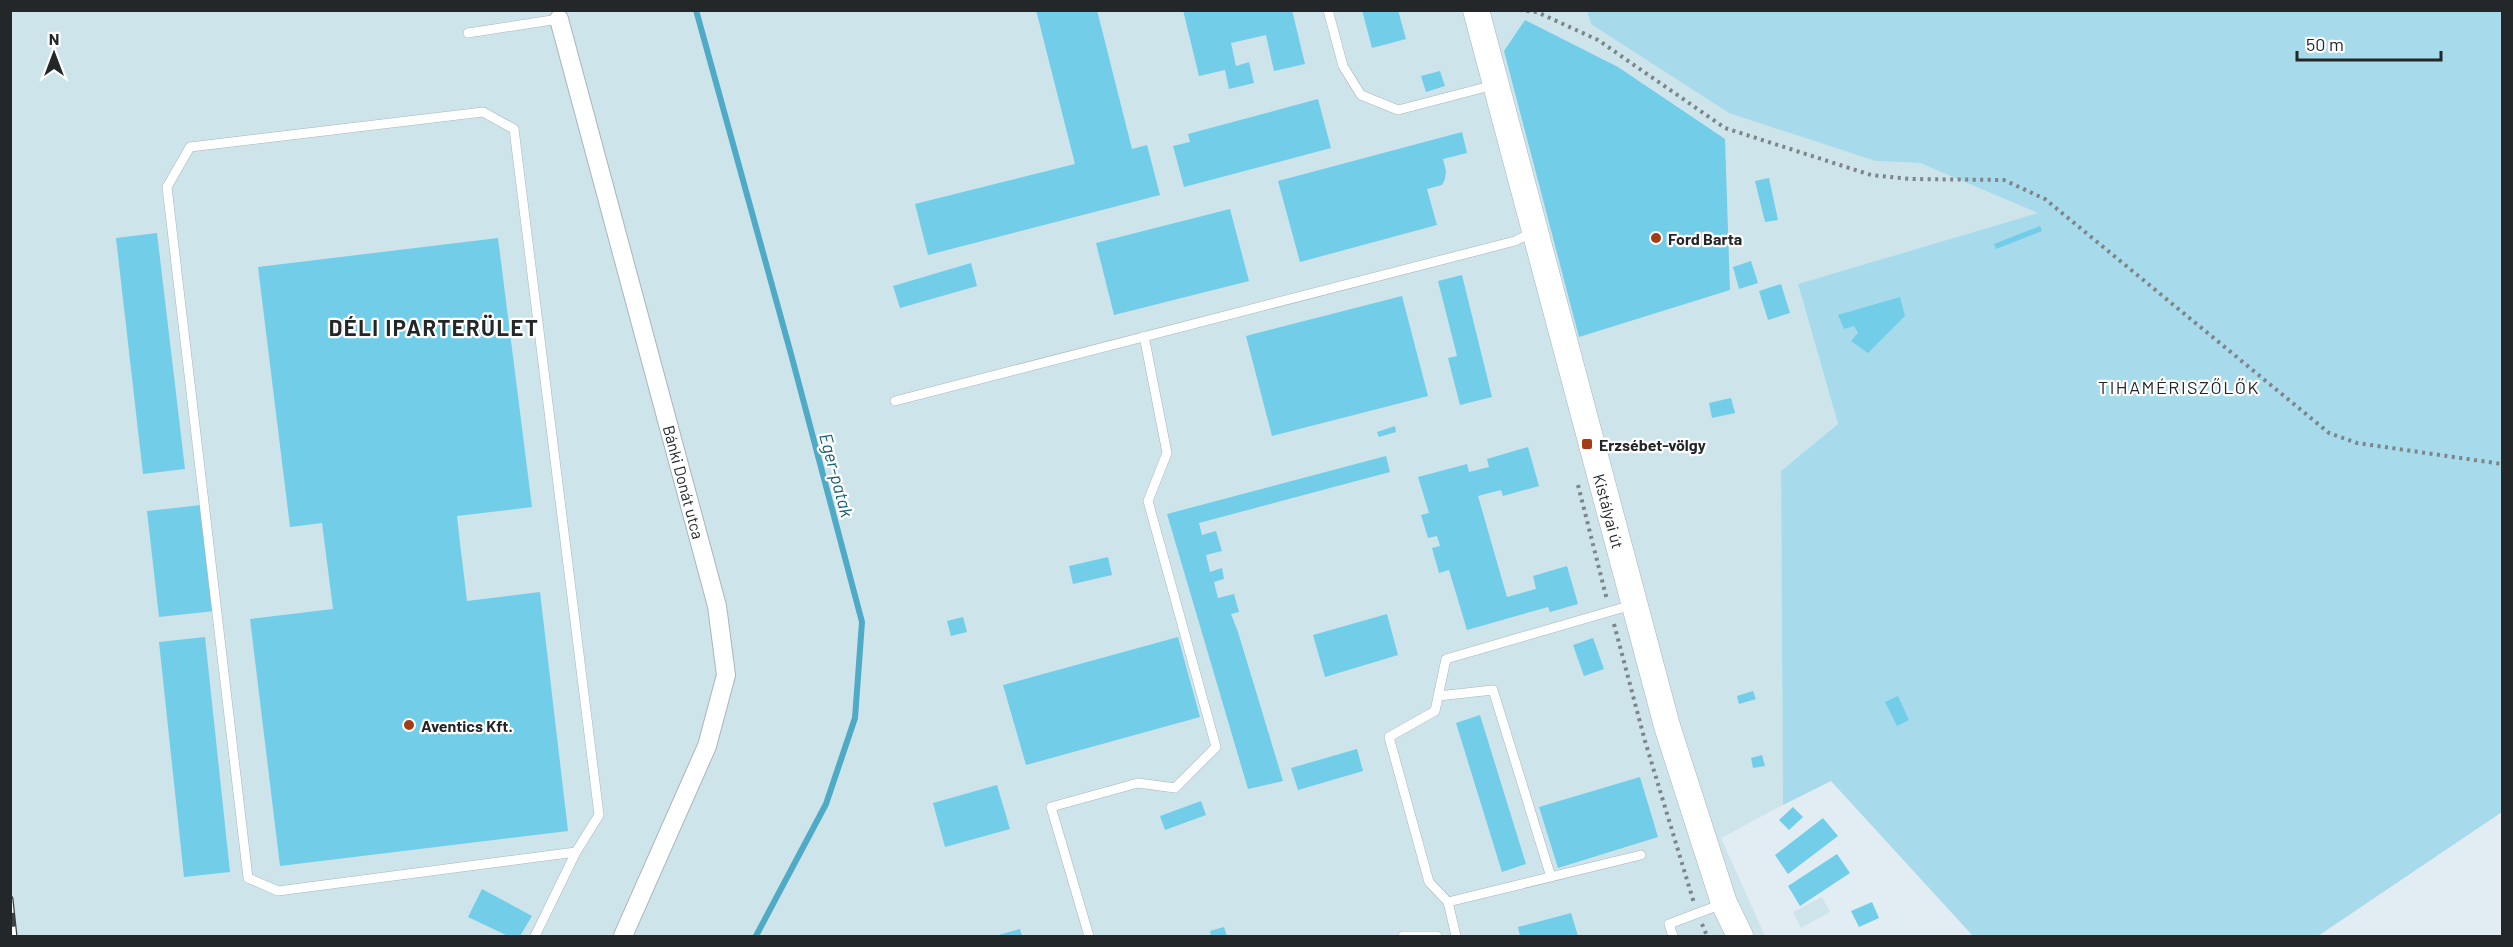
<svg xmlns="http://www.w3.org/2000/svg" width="2513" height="947" viewBox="0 0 2513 947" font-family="Barlow,sans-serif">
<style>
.built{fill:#cee4eb}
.green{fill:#a7daea}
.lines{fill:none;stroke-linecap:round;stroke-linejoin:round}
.stream{stroke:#4fabc5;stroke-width:6}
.building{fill:#72cde8}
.service-casing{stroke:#a8b5b9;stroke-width:10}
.minor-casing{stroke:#a8b5b9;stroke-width:20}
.secondary-casing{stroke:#a8b5b9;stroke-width:27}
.path{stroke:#7d8588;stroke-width:4;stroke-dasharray:3 4.5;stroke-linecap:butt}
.service{stroke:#fff;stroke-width:9}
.minor{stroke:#fff;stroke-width:18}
.secondary{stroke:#fff;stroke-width:26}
.rail-casing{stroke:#3c4143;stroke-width:7}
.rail{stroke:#fff;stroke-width:4.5;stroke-dasharray:14;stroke-linecap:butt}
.poi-dot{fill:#a43d17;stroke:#fff;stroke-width:2}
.labels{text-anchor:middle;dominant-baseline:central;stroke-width:4.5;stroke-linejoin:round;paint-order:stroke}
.poi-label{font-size:16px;font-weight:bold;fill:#232729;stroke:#fff;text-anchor:start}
.street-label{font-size:16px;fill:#232729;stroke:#fff}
.neighbourhood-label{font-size:18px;letter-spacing:1.5px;fill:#232729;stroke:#fff}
.water-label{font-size:18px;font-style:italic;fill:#145f72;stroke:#fff}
.district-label{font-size:22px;font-weight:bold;letter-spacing:1.5px;fill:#232729;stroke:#fff}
</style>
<rect width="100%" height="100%" fill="#e1edf2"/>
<path class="built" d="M10,11H1587L1591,24L1876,161L1920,163L2039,213L1798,284L1838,424L1781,471L1783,805L1721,838L1765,936H11Z
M1822,897L1830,912L1801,928L1793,912Z"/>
<path class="green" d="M1587,11H2502V812L2318,936H1973L1831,781L1783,805L1781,471L1838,424L1798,284L2038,213L1920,163L1876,161L1729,113L1591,24Z"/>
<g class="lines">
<path class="stream" d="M696,10L791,354L862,622L855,718L826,804L756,936"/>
</g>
<path class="building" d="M1036,10H1097L1132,149L1147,145L1160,195L928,255L915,204L1075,164Z
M1183,10H1292L1305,64L1274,71L1266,35L1231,43L1236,66L1249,62L1254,83L1229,89L1225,70L1199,76Z
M1362,10H1398L1406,39L1372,48Z
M1525,20L1618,67L1725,139L1730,290L1579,337L1504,51Z
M1440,71L1445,86L1426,92L1421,76Z
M1318,99L1331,148L1184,187L1173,146L1190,142L1188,134Z
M1462,132L1467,153L1443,159L1446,171L1445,179L1442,185L1427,189L1437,225L1300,262L1278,181Z
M1769,178L1778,220L1765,222L1755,181Z
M1230,209L1249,281L1114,315L1096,243Z
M2040,226L2042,231L1996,249L1994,244Z
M157,233L185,469L143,474L116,238Z
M498,238L532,507L457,516L460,543L467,601L540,592L568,831L280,866L250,619L333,609L322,523L290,527L258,267Z
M1751,261L1758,283L1739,289L1733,267Z
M971,263L977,286L900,308L893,286Z
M1462,275L1492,397L1460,405L1448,358L1457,356L1438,281Z
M1781,284L1790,313L1768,320L1759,291Z
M1402,296L1428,396L1272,436L1246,336Z
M1900,297L1905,316L1868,353L1851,341L1858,333L1854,326L1844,329L1838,315Z
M1731,398L1735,413L1712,418L1709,403Z
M1395,426L1396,432L1379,437L1377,432Z
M1528,447L1539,486L1503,496L1501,490L1478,496L1507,597L1536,589L1533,576L1567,566L1578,604L1550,612L1548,607L1467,630L1449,570L1439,573L1432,548L1440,546L1437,536L1428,538L1421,515L1429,513L1418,477L1467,464L1469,472L1489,467L1487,459Z
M1386,456L1390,472L1199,523L1202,535L1216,531L1222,551L1206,555L1210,572L1222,568L1224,579L1214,582L1218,598L1234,594L1239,612L1231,614L1238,632L1283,781L1248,789L1167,514Z
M202,505L215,611L159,617L147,511Z
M1108,557L1112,575L1073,584L1069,566Z
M1387,614L1398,655L1325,677L1313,635Z
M963,617L967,632L951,636L947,621Z
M205,637L230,872L184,877L159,642Z
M1178,637L1200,717L1026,765L1003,685Z
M1593,638L1604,669L1584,676L1573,645Z
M1753,691L1756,699L1739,704L1737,696Z
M1898,696L1909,720L1897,726L1885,702Z
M1480,715L1526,864L1502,872L1456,723Z
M1357,749L1363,771L1298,790L1291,768Z
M1762,755L1765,766L1753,768L1751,758Z
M1640,777L1658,837L1558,868L1539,807Z
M997,785L1010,829L945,847L933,803Z
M1201,801L1206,815L1165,830L1160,816Z
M1793,807L1803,817L1789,830L1779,820Z
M1823,818L1838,836L1788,874L1775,855Z
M1837,854L1850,873L1800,906L1788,886Z
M482,889L532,916L520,936H508L468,917Z
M1872,902L1879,918L1859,927L1851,911Z
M1571,913L1578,936H1520L1518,927Z
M1224,927L1227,936H1211L1210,931Z
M1020,929L1022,936H995Z"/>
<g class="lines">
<g class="service-casing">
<path id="service" d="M1328,10L1343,66L1361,95L1398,110L1494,85
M468,33L559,19
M483,112L514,129L599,815L576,852L278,891L248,878L167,187L190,147Z
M895,401L1515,241L1533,232
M1438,696L1493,690L1551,877
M1448,902L1641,855
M535,936L576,852
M1089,936L1051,807L1138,783L1175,788L1216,747L1148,501L1167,453L1144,336
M1403,936H1437
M1456,936L1448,902L1429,882L1389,737L1435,711L1446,659L1632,605
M1673,936L1669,924L1722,904"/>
</g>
<g class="minor-casing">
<path id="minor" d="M559,19L717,606L726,675L707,746L623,936"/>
</g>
<g class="secondary-casing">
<path id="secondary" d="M1476,10L1667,726L1724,903L1740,936"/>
</g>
<path class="path" d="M1519,10L1537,12L1598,40L1725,128L1871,175L1910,179L2004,180L2045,199L2329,433L2357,443L2502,464
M1578,485L1607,600
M1614,624L1645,741L1694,903
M1702,924L1707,936"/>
<use href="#service" class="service"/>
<use href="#minor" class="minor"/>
<use href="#secondary" class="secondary"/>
<g class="rail-casing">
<path id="rail" d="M10,899L14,936"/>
</g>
<use href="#rail" class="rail"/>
</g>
<g class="poi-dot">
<circle cx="1656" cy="238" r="6"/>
<rect x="1581" y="438" width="12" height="12" rx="3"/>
<circle cx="409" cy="725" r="6"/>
</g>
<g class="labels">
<g class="poi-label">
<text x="1668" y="238">Ford Barta</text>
<text x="1599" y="444">Erzsébet-völgy</text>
<text x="421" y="725">Aventics Kft.</text>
</g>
<g class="street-label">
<text transform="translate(684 482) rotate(75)">Bánki Donát utca</text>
<text transform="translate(1609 511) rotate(75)">Kistályai út</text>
</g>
<g class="neighbourhood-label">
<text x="2179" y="387">TIHAMÉRISZŐLŐK</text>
</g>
<g class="water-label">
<text transform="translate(837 475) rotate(75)">Eger-patak</text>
</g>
<g class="district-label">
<text x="434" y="327">DÉLI IPARTERÜLET</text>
</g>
</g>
<rect width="2513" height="947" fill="none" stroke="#232729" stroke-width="24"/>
<g transform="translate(54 54)" stroke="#ffffff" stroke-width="4.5" paint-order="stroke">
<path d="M0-4.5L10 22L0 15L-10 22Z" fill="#232729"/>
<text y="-9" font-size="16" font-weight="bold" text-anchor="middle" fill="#232729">N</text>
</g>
<path d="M2297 51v9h144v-9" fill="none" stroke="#232729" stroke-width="3"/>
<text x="2306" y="51" font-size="18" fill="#232729" stroke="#ffffff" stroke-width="4.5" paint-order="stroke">50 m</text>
</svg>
